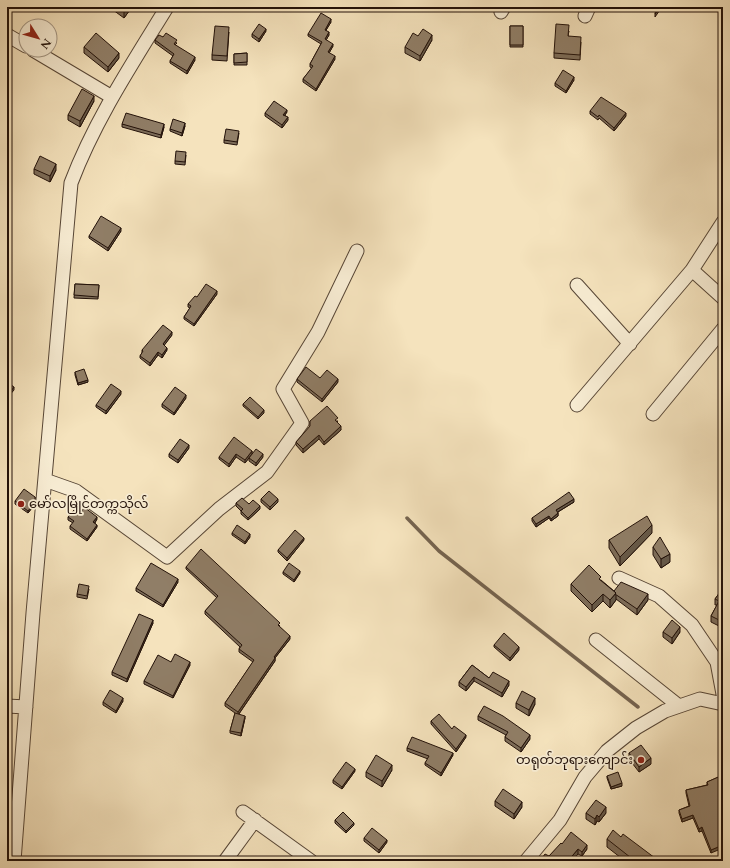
<svg xmlns="http://www.w3.org/2000/svg" width="730" height="868" viewBox="0 0 730 868" font-family="Cardo,'Noto Sans Myanmar',serif">
<style>
.lines{fill:none;stroke-linecap:round;stroke-linejoin:round}
.stream{stroke:#756450;stroke-width:3.5}
.street-casing{stroke:#574636;stroke-width:15}
.street{stroke:#f8edd4;stroke-width:13}
.wall{fill:#7c6c59;stroke:#221109}
.shaded-wall{fill:#655848;stroke:#221109}
.building{fill:#907e67;stroke:#221109}
.poi-dot{fill:#8f2418;stroke:#f8edd4;stroke-width:1.5}
.labels{text-anchor:middle;dominant-baseline:central;stroke-width:3.5;stroke-linejoin:round;paint-order:stroke}
.poi-label{font-size:13px;fill:#221109;stroke:#f8edd4;text-anchor:start}
</style>
<rect width="100%" height="100%" fill="#f5e3bd"/>
<filter id="stains"><feTurbulence type="fractalNoise" baseFrequency=".005" numOctaves="4"/><feColorMatrix values="0 0 0 0 .2 0 0 0 0 .09 0 0 0 0 .02 0 0 0 .5 -.17"/></filter>
<radialGradient id="worn" r=".72"><stop offset=".6" stop-color="#630" stop-opacity="0"/><stop offset="1" stop-color="#630" stop-opacity=".3"/></radialGradient>
<g class="lines">
<path class="stream" d="M407,518L439,551L638,707"/>
<g class="street-casing">
<path id="street" d="M501,12L504,7
M585,16L589,7
M7,35L26,46
M33,50L112,97
M692,270L723,298
M577,285L630,344
M577,405L692,270L723,222
M653,414L723,329
M45,480L76,491L167,557L219,509L267,472L302,423L283,389L318,332L357,251
M619,578L659,596L692,625L717,662L723,694
M596,640L679,706
M7,706L26,707
M243,812L311,861
M14,861L33,613L71,183C95,120 132,64 167,7
M225,861L255,820
M526,861L560,820L585,777L607,751L636,728L665,711L700,699L723,704"/>
</g>
<use href="#street" class="street"/>
</g>
<path class="wall" d="M109,7H132L124,18Z
M624,7H634L632,11Z
M331,22L326,30L329,35L326,40L333,46L329,53L335,59L316,91L303,82V79L312,68L310,67V64L321,44L308,36V34Z
M510,26H523V47H510Z
M266,31L259,42L252,37V34Z
M569,31L568,36L581,42L580,60L554,58V53Z
M229,32L227,61L212,60V55Z
M418,36L432,40L420,61L405,53V47Z
M163,37L177,43L175,45L195,60L187,74L170,63V61L173,56L155,43V40Z
M84,47L119,58L108,72L84,53Z
M247,53V65H234V54Z
M574,80L566,93L555,86V83Z
M94,101L80,127L68,120V115Z
M590,111L626,116L614,131L599,118L598,120L590,114Z
M287,112L285,115L288,120L282,128L265,116V113Z
M122,124L164,127L161,138L122,127Z
M185,126L182,136L170,131V129Z
M239,133L237,145L224,143V140Z
M186,155L185,165L175,164V161Z
M34,169L56,170L50,182L34,174Z
M121,231L108,251L89,238V236Z
M75,284L99,285L98,299L74,298Z
M217,294L194,326L184,319V317L190,308L188,307V304L197,297Z
M172,335L164,345L167,350L162,358L158,355L150,366L140,358V356L142,353V350Z
M75,372L88,382L78,385L75,375Z
M320,378L338,382L322,402L297,382V379Z
M121,394L106,414L96,407V405Z
M186,398L174,415L162,407V404Z
M243,404L264,413L258,419L243,406Z
M310,421H338L337,422L341,430L324,445L319,439L303,453L296,445V442L310,427Z
M189,448L178,463L169,457V454Z
M252,451V454L245,463L236,457L229,467L219,459V457Z
M263,457L256,466L249,461V458Z
M261,499L278,502L270,510L261,502Z
M15,501L35,504L28,513L15,504Z
M574,502L558,512V516L551,521L549,518L536,527L532,521V518Z
M236,503L249,504L260,509L248,520L241,514V511L236,506Z
M68,517L97,519L95,523L97,527L87,541L70,529V526L73,523L68,520Z
M232,533L250,537L245,544L232,535Z
M652,533L620,566L609,548V540Z
M304,540L287,561L278,552V550Z
M653,547L670,562L661,568L653,555Z
M186,567L280,626H279L290,639L275,658V661L239,714L245,718L241,736L230,733V731L235,713L225,706V703L253,662L239,652V649L240,647L205,614V611L217,598L186,569Z
M283,572L300,573L294,582L283,574Z
M601,580L614,591L648,600L637,615L616,599V600L610,608L603,601L592,612L571,591V584Z
M178,582L163,607L136,591V588Z
M723,588V628L711,622V616L717,605H715V599Z
M89,589L87,599L77,597V594Z
M153,623L127,682L112,675V672Z
M663,632H680L672,644L663,637Z
M494,645L519,650L510,661L494,647Z
M171,662L190,665L173,698L144,684V681Z
M472,665L489,678L509,685L502,697L474,681L466,691L459,686V682Z
M123,701L116,713L103,705V702Z
M516,703L535,704L529,716L516,708Z
M478,716L530,739L521,752L505,741V737L506,735L478,720Z
M431,721L452,729L466,737L456,752L431,724Z
M407,748L453,755L441,776L425,765V763L428,759L407,751Z
M629,753L651,764L639,772L629,759Z
M392,770L382,787L366,777V772Z
M355,771L342,789L333,783V780Z
M723,775V824L720,825L711,853L702,831L699,832L693,818L682,822L679,813V810L689,806L686,793V790L707,785V782Z
M607,776L622,786L611,789L607,778Z
M495,801L522,807L514,819L495,806Z
M586,813H606L599,822L597,821L595,825L586,819Z
M335,820L354,825L346,833L335,823Z
M621,837L659,861H625L607,847V839Z
M364,838L387,842L379,853L364,841Z
M562,844L587,849L582,856L578,854L549,856Z"/>
<path class="shaded-wall" d="M7,7H11L7,13Z
M126,7H132L124,18V10Z
M660,7H662L655,17V14Z
M331,19V22L325,32V30Z
M266,29V31L259,42V39Z
M329,32V35L325,42V39Z
M432,35V40L420,61V56Z
M333,44V46L328,55V52Z
M119,53V58L108,72V67Z
M335,56V59L316,91V89Z
M195,57V60L187,74V71Z
M574,77V80L566,93V91Z
M94,96V101L80,127V121Z
M287,110V112L283,117V115Z
M626,113V116L614,131V128Z
M288,117V120L282,128V125Z
M185,123V126L182,136V133Z
M164,124V127L161,138V135Z
M56,164V170L50,182V176Z
M121,228V231L108,251V248Z
M217,291V294L194,326V324Z
M172,332V335L163,347V344Z
M167,348V350L162,358V355Z
M158,352V355L150,366V363Z
M338,379V382L322,402V399Z
M88,380V382L78,385V383Z
M14,387V390L7,398V396Z
M121,391V394L106,414V411Z
M186,395V398L174,415V413Z
M264,410V413L258,419V417Z
M341,426V430L324,445V442Z
M319,435V439L303,453V449Z
M189,445V448L178,463V460Z
M252,451V454L245,463V460Z
M236,454V457L229,467V464Z
M263,454V457L256,466V463Z
M35,497V504L28,513V511Z
M278,499V502L270,510V507Z
M574,499V502L556,513V510Z
M260,506V509L248,520V518Z
M558,513V516L551,521V519Z
M549,516V518L536,527V524Z
M97,517V519L93,525V522Z
M97,525V527L87,541V539Z
M652,525V533L620,566V557Z
M250,534V537L245,544V542Z
M304,538V540L287,561V558Z
M670,554V562L661,568V559Z
M300,571V573L294,582V580Z
M178,579V582L163,607V605Z
M616,593V600L610,608V600Z
M603,594V601L592,612V605Z
M648,594V600L637,615V609Z
M153,620V623L127,682V679Z
M680,627V632L672,644V638Z
M290,636V639L274,659V657Z
M519,647V650L510,661V658Z
M275,658V661L238,715V712Z
M190,662V665L173,698V696Z
M474,677V681L466,691V687Z
M509,681V685L502,697V693Z
M123,698V701L116,713V711Z
M535,698V704L529,716V710Z
M245,716V718L241,736V733Z
M466,735V737L456,752V749Z
M530,735V739L521,752V748Z
M453,753V755L441,776V773Z
M651,758V764L639,772V767Z
M392,765V770L382,787V781Z
M355,769V771L342,789V787Z
M622,783V786L611,789V787Z
M522,802V807L514,819V814Z
M606,807V813L599,822V817Z
M597,815V821L595,825V819Z
M693,815V818L682,822V819Z
M723,821V824L719,826V823Z
M354,823V825L346,833V831Z
M702,827V831L699,832V829Z
M387,840V842L379,853V850Z
M587,845V849L582,856V852Z
M723,845V848L711,853V850Z
M578,849V854L572,861H568Z"/>
<path class="building" d="M119,7H126L124,10Z
M656,7H660L655,14Z
M321,13L331,19L325,30L329,32L325,39L333,44L328,52L335,56L316,89L303,79L313,66L310,64L322,42L308,34Z
M259,24L266,29L259,39L252,34Z
M556,24L569,25L568,36L581,37L580,55L554,53Z
M215,26L229,27L227,56L212,55Z
M510,26H523V45H510Z
M423,29L432,35L420,56L405,47L413,33L418,36Z
M96,33L119,53L108,67L84,47Z
M166,33L177,40L174,44L195,57L187,71L170,61L174,54L155,40L159,35L163,37Z
M247,53V62L234,63V54Z
M563,70L574,77L566,91L555,83Z
M82,89L94,96L80,121L68,115Z
M601,97L626,113L614,128L599,115L598,117L590,111Z
M274,101L287,110L283,115L288,117L282,125L265,113Z
M126,113L164,124L161,135L122,124Z
M173,119L185,123L182,133L170,129Z
M226,129L239,131L237,142L224,140Z
M176,151L186,152L185,162L175,161Z
M40,156L56,164L50,176L34,169Z
M101,216L121,228L108,248L89,236Z
M75,284L99,285L98,297L74,295Z
M206,284L217,291L194,324L184,317L191,306L188,304L195,296L197,297Z
M163,325L172,332L163,344L167,348L162,355L158,352L150,363L140,356L143,351L142,350Z
M306,367L320,378L327,370L338,379L322,399L297,379Z
M84,369L88,380L78,383L75,372Z
M7,382L14,387L7,396Z
M111,384L121,391L106,411L96,405Z
M175,387L186,395L174,413L162,404Z
M250,397L264,410L258,417L243,404Z
M327,406L338,418L335,420L341,426L324,442L319,435L303,449L296,442L310,426V421Z
M234,437L252,451L245,460L236,454L229,464L219,457Z
M180,439L189,445L178,460L169,454Z
M256,449L263,454L256,463L249,458Z
M24,489L35,497V502L28,511L15,501Z
M269,491L278,499L270,507L261,499Z
M569,492L574,499L556,510L558,513L551,519L549,516L536,524L532,518Z
M242,498L249,504L253,500L260,506L248,518L241,511L243,509L236,503Z
M84,507L97,517L93,522L97,525L87,539L70,526L74,521L68,517L74,510L81,513Z
M647,516L652,525L620,557L609,540Z
M237,525L250,534L245,542L232,533Z
M295,530L304,538L287,558L278,550Z
M660,537L670,554L661,559L653,547Z
M201,549L280,623L278,625L290,636L274,657L275,658L238,712L225,703L254,660L239,649L242,645L205,611L218,596L186,567Z
M151,563L178,579L163,605L136,588Z
M289,563L300,571L294,580L283,572Z
M589,565L601,577L599,579L616,593L610,600L603,594L592,605L571,584Z
M621,582L648,594L637,609L615,594L616,593L614,591Z
M79,584L89,586L87,596L77,594Z
M723,588V622L711,616L719,601L715,599Z
M139,614L153,620L127,679L112,672Z
M672,620L680,627L672,638L663,632Z
M504,633L519,647L510,658L494,645Z
M175,654L190,662L173,696L144,681L158,655L171,662Z
M472,665L489,678L493,672L509,681L502,693L474,677L466,687L459,682Z
M110,690L123,698L116,711L103,702Z
M522,691L535,698L529,710L516,703Z
M484,706L503,716L530,735L521,748L505,737L508,732L478,716Z
M235,713L245,716L241,733L230,731Z
M439,714L452,729L454,726L466,735L456,749L431,721Z
M412,737L453,753L441,773L425,763L429,756L407,748Z
M641,745L651,758L639,767L629,753Z
M376,755L392,765L382,781L366,772Z
M346,762L355,769L342,787L333,780Z
M618,772L622,783L611,787L607,776Z
M723,775V821L719,823L723,832V845L711,850L702,827L699,829L693,815L682,819L679,810L690,806L686,790L708,785L707,782Z
M503,789L522,802L514,814L495,801Z
M596,800L606,807L599,817L597,815L595,819L586,813Z
M343,812L354,823L346,831L335,820Z
M372,828L387,840L379,850L364,838Z
M613,830L621,837L623,834L659,861H635L607,839Z
M571,832L587,845L582,852L578,849L568,861H540L545,854L549,856L561,843L562,844Z"/>
<g class="poi-dot">
<circle cx="21" cy="504" r="4"/>
<circle cx="641" cy="760" r="4"/>
</g>
<g class="labels">
<g class="poi-label">
<text x="29" y="504">မော်လမြိုင်တက္ကသိုလ်</text>
<text x="633" y="760" text-anchor="end">တရုတ်ဘုရားကျောင်း</text>
</g>
</g>
<rect width="730" height="868" fill="none" stroke="#f5e3bd" stroke-width="24"/>
<rect x="8" y="8" width="714" height="852" fill="none" stroke="#221109" stroke-width="2"/>
<rect x="12" y="12" width="706" height="844" fill="none" stroke="#221109"/>
<g transform="translate(38 38) rotate(127)"><circle r="19" fill="#f8edd4" stroke="#a29583"/>
<path d="M0-3L7 15L0 10L-7 15Z" fill="#8f2418"/>
<text y="-6" font-size="11" font-weight="bold" text-anchor="middle" fill="#221109">N</text>
</g>
<rect width="100%" height="100%" filter="url(#stains)"/>
<rect width="100%" height="100%" fill="url(#worn)"/>
</svg>
